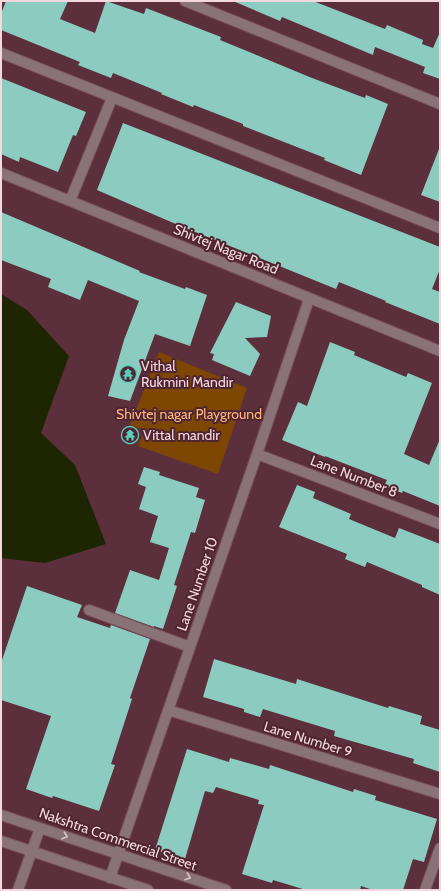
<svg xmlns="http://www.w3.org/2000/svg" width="441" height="891" viewBox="0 0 441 891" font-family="Cabin,sans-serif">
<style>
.green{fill:#7d4602}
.water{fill:#1d2600}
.building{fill:#8cccc0}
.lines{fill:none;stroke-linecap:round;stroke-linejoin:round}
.minor-casing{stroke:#784d5a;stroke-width:12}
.minor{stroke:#897278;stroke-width:10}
.oneway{stroke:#dfc4ca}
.labels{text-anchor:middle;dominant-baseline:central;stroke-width:4;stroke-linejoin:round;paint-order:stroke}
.street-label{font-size:14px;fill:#f5d8df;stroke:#502532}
.poi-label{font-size:14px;fill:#f5d8df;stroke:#502532;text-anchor:start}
.park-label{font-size:14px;fill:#feb87b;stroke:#502532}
</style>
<rect width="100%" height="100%" fill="#5c2f3d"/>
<path class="green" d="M159,352L247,388L218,474L138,446L145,430L130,425Z"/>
<path class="water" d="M1,294L27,310L69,356L41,433L75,465L106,544L45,563L1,558Z"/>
<path class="building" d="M6,1H68L60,19L95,33L106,1L144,14L146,8L221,37L220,40L312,78L365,98L366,95L388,104L361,175L324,160L325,158L243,126V124L194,105L193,107L161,94L162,93L113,73L111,78L78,65L80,62L1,30V14Z
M233,1H313L385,29L387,25L423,40L422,44L433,48L440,32V79L423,73L425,67L375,47L373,55L282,17L280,21Z
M1,78L86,112L76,136L73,135L58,172L20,157L19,162L1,154Z
M123,123L440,247V269L432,289L440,292V324L385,302L386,301L339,282L336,289L178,225L97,190Z
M439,149H440V202L421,195Z
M1,212L140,271L139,272L185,289L186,287L207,295L190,346L155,334L130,401L108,396L124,340L139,301L88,280L80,300L48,287L51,279L1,260Z
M236,302L271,316L267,337L245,338L260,354L250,376L212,360L214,354L210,353Z
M330,342L355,352L354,355L406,377L408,373L432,383L404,454L429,465L440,439V506L403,491L402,493L384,486L387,480L325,456V457L282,440L298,402L307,406Z
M144,467L160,472L159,475L199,488L196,497L205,500L195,533L191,532L174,585L177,586L163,629L154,626V627L115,613L130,570L159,580L169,548L150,542L158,516L139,509L146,487L138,484Z
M297,485L315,492L313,498L351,514L349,519L395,538L399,528L440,544V595L422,587V585L367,562L365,567L345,559L347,554L279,527Z
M27,586L82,605L77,617L110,628L111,625L150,639L130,698L132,699L111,764L115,765L99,811L53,796L52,798L26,789L51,716L1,700V663Z
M214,659L296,684L297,679L388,708L389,706L422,716L420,724L440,730V772L413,763L414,759L334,736L335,731L263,709L260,717L244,712V709L203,697Z
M187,749L229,762L230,758L269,769L270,765L353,792L354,789L376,796L375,800L437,819L424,862L413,859L403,890H373L361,886L360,890H306L273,880L272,883L242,874L264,805L258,804L259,800L216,787L213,793L205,791L185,859L155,850Z"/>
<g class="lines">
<g class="minor-casing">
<path id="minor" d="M185,1L440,104
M1,53L440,228
M1,173L440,351
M70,201L112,98
M257,454L440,524
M89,610L190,647
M168,710L440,794
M1,815L226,890
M1,841L148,890
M110,878L257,454L309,299
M18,890L40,828
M425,890L440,848"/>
</g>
<use href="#minor" class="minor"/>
</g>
<defs><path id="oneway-chevron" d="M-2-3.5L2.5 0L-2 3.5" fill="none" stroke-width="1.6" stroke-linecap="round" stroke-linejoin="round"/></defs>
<g class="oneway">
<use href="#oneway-chevron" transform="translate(65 836) rotate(19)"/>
<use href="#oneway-chevron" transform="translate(188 877) rotate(19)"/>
</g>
<defs>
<g id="temple-ring" transform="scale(0.9)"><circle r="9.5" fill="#502532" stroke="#5acebc" stroke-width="1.5"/><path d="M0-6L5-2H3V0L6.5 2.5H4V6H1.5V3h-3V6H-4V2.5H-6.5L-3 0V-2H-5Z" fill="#5acebc"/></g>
</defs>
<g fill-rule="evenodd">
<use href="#temple-ring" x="128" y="374"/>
<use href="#temple-ring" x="130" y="435"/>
</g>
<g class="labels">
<g class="street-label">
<text transform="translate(226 249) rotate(22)">Shivtej Nagar Road</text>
<text transform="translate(354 476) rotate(21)">Lane Number 8</text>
<text transform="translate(197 584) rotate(-71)">Lane Number 10</text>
<text transform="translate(308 739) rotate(17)">Lane Number 9</text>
<text transform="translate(118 839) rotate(19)">Nakshtra Commercial Street</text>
</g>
<g class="poi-label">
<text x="141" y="366">Vithal<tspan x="141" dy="16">Rukmini Mandir</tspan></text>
<text x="143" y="435">Vittal mandir</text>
</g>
<g class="park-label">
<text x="189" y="414">Shivtej nagar Playground</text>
</g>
</g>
<rect width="441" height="891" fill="none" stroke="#f5d8df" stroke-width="4"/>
</svg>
